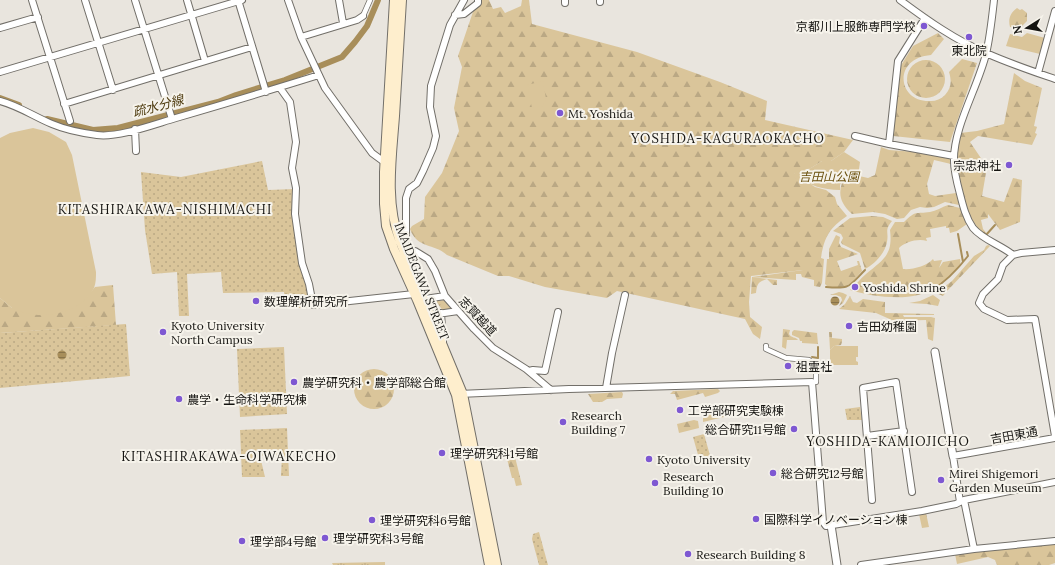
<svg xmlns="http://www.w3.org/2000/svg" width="1055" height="565" viewBox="0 0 1055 565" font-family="Lora,'Noto Sans JP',serif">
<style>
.grass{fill:url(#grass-tufts)}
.forest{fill:url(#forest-firs)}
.park{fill:#dac59a}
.garden{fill:url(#garden-dots)}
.water{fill:url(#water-rules)}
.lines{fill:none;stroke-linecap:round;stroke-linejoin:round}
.stream{stroke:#a88e5a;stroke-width:2}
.canal{stroke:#a88e5a;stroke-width:6}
.pedestrian-casing{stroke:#726f69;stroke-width:6}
.minor-casing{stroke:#726f69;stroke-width:8}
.tertiary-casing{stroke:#726f69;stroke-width:9}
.secondary-casing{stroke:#726f69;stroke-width:10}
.pedestrian{stroke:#fff;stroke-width:4.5}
.minor{stroke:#fff;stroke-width:6}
.tertiary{stroke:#fff;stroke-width:7}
.secondary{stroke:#feeecd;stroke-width:8}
.poi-dot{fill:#7e58d2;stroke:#f6f3eb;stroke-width:1.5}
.labels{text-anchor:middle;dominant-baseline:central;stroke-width:4;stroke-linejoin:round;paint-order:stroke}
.poi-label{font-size:12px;fill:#151411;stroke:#f6f3eb;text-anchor:start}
.park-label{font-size:12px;font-style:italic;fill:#694e0b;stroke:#f6f3eb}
.street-label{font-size:12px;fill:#151411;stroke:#f6f3eb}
.water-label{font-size:13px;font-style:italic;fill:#503d12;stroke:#f6f3eb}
.neighbourhood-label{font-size:13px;letter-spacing:1px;fill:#151411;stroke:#f6f3eb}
</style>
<defs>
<pattern id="grass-tufts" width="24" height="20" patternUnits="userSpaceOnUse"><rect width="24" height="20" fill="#dac59a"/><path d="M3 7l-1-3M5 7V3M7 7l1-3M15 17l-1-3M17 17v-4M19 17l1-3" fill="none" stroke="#baa884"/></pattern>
<pattern id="forest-firs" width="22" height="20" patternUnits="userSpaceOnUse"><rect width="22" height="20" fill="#dac59a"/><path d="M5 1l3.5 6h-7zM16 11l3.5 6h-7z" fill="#baa884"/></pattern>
<pattern id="garden-dots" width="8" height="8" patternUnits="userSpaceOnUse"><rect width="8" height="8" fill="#dac59a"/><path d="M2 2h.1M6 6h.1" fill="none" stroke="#baa884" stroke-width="1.8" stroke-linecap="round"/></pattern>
<pattern id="water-rules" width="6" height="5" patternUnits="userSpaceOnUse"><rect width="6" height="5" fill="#a88e5a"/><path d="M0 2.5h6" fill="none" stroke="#887349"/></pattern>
</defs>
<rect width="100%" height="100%" fill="#e9e5de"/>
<path class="grass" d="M445,300L451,309L443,311L436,301Z
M926,513L929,527L922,528L919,514Z
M385,562V565H333L332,563Z"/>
<path class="forest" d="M477,0H489L493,9L501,7L505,13L521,6L522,0H529L532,24L637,52L720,82L767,101L765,120L853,140L844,152L831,161H822L811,168L794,173L815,187L826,190L835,197L837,204L847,216C829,228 824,238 821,258L824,259L822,283L820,287L814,286V280L802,277L801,274H796V280L752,277L803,270L751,276L749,302L750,317L762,327L760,339L753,334L745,319L617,291L607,298L545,287L509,276H498L447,255C434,243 417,249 410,229L412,226L424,219L425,197L442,173L459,131L454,108L462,67L458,56Z
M1017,8L1020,10L1022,9L1027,13V21L1020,28L1010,27C1008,19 1010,13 1017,8Z
M938,33L944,39L931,55C892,58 897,103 931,101C936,101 941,99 945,95C951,88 952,82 949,72L962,59L977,63L950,142L893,136L895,110L900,67L913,46Z
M907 79a19 19 0 1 1 38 0a19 19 0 1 1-38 0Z
M1014,73L1025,81L1042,88L1034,126L1037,127L1035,133L1037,134L1032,145L978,136L970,142L987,167L982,196L1004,202L1013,178L1022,180L1020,222L1000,230L988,214V218L981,220L983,229L987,234L986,236L979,230L969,215L966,206L955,162L960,133L977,131L1004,124Z
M881,147L889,150L943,154L951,157V164L934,160L927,184L929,194L935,196L956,193L959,205L945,202L934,207L927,208L920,207L911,210L904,218L897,219L885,214L873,212L852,214C837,200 838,190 846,173L868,178L875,175Z
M948,205L960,208L967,224L957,231L950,233L949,228H946V226L930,229L931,237L926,238L927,241C918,238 905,242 899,248L903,269C912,270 927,266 933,259L934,261L942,260L939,268L943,262L960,259C962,267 956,271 950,276C941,285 930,292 918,295C898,300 869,296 850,290C855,286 860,279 866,274C884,259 893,255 890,230L895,222H904C916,210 916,214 930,212C936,211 942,207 948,205Z
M871,216L883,217L892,221C884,231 889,231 887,242C885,253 875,264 865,269L860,253L842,244L841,242L843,238L841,234L833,231L850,218Z
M836,235L840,237L839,243L841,247L858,254L837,261L841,271L858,265L857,261H859L862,271C849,286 848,288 828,287L825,284L827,259H829V249Z
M988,245L990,246L948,290L943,296L936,293L952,281L974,256L984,250L986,246Z
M752,277L777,280V285H773L767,279C758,282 757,284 756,293L751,294Z
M113,285L116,325L0,333V298L12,308L86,298L95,287Z
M839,292L843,293L847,295L843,303L839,306L842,300L841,297L836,295H830Z
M933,295L940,300L938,306L927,304L909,303L920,301Z
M850,296L853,302L857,303L863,299L885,302V313L934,314V315H903L904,317H931L935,318L933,341L928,339L926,320L894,321L876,313L839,309L845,304Z
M783,329L790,330L789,334C791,338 796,337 798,340H787L786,349L782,347Z
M794,330L817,333L818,344L802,343V341H800L799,338L792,335V332Z
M829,332H832V338L842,339V342L841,345L834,346L830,350Z
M354 389a20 20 0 1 1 40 0a20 20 0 1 1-40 0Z
M718,389L720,391L718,393L705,397L703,393L677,400L675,394H670L673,391Z
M622,392L623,394L622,398L607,399L602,402H593L588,394Z
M721,411L723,412L724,417L703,422V416Z
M694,420L698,421L699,428L679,433L677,424Z
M515,457L522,485L516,486L514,478H512L507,459Z
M1055,543V563L1049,565H997L995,560L988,557L957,564L955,554Z"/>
<path class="park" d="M1027,33L1045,38L1040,54L1006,46L1010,34L1022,37Z
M543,81L546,99L543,106L532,108L527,85Z
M33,128L49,132L66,142L72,155L96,272C96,277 96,283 94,288C80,315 38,322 12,308C8,305 4,301 0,298V138L10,133Z
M844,152L860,162L858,176L846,173L840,185V190C822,190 812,185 795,178L794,172L811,168L822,161H831Z
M834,346H858V357H856V361L858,362V365H830V350Z"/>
<path class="garden" d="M262,161L268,190L295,189L311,308H285L284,292L223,293L221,272L187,274L189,316H179L177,272L152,274L145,230L141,172L181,177Z
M126,324L130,376L0,388V333Z
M284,347L287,414L240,417L237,349Z
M860,407L862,420H847L845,409Z
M287,428L289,476H281L282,455L260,456L265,477H242L240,430Z
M704,434L711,459L700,462L693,437Z
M539,532L548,565H539L532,539L533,534Z"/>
<path class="water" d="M830.5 301a4.5 4.5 0 1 1 9 0a4.5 4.5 0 1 1-9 0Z
M57.5 355a4.5 4.5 0 1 1 9 0a4.5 4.5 0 1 1-9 0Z"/>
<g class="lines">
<path class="stream" d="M984,233L986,235L995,225
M958,234L963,262
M826,287C851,289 848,287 865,270
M932,290C947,281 957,270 968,256L967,252
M812,357L818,358V347"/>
<path class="canal" d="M0,98L19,105
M47,119L93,130L118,128L218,102L236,95L285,80L342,57L355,42L367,26L378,0"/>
<g class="pedestrian-casing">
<path id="pedestrian" d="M363,16L370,0
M766,346V349L786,358L809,360L816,367V382"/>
</g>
<g class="minor-casing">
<path id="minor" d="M32,0L70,121
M85,0L113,90
M135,0L172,119
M187,0L205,61
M238,0L266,92
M288,0L301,37L325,88L372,153L387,164
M339,0L343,23
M464,0L450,25L431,86L430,107L436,136L433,148L423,171L417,183L409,189L406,198V239L403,251H415L428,259L435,271L445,296L474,329L493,348L526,369L551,390
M565,0V3
M600,0V2
M900,0C927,20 955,40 986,53C1008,63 1032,71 1055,79
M994,0C992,18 990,37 986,54C978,87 953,128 954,161C954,172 957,183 960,194C963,206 966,218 973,228C983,240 1001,245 1013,255L1003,265L998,279L983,294L979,303L984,309L1007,320L1035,319L1055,436
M455,15L464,14L478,3V0
M0,28L38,17
M301,37L357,20L363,16
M0,72L242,0
M1038,73L1055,11
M280,88L290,102L296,142L292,168L296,188L295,214L302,263L309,284L313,305L414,294
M0,101C19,106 35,117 52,124C66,130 82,133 97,135C118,138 155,124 176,118C224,104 271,90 319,75
M64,104L252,47
M135,129L136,151
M855,136L889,144L954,156
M889,144L898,61L925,18
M1013,255L1021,253L1055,250
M425,299L445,296
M441,313L443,342
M431,315L458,311
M529,371L533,370L545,371L558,312
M606,388L612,353L625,295
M459,394L569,389L812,382L823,522L826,526L922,511L956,504L964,500L1055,482
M867,436L904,431
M872,500L863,388L896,382L912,492
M964,500L974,549
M960,502L953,456L1055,438
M861,565L974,549L1055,541"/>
</g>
<g class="tertiary-casing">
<path id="tertiary" d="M935,352L953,456
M831,525L837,565"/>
</g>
<g class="secondary-casing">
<path id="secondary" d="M394,0L384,172V204L386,226L394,249L417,300L456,395L489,565
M402,0C400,39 397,77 395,116C392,157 385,202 400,242L463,394L497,565"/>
</g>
<use href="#pedestrian" class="pedestrian"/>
<use href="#minor" class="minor"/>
<use href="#tertiary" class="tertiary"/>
<use href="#secondary" class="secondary"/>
</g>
<g class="poi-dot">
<circle cx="924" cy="26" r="4"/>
<circle cx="969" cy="37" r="4"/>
<circle cx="560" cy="113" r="4"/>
<circle cx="1009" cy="165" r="4"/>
<circle cx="855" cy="287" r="4"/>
<circle cx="256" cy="301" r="4"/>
<circle cx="849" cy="326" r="4"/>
<circle cx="163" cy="332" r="4"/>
<circle cx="788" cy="366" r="4"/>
<circle cx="294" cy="382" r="4"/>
<circle cx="179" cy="399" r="4"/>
<circle cx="680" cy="410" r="4"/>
<circle cx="563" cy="422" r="4"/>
<circle cx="794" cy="429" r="4"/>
<circle cx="442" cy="453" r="4"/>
<circle cx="649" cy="459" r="4"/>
<circle cx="773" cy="473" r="4"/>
<circle cx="941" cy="480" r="4"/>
<circle cx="655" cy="483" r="4"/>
<circle cx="756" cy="519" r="4"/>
<circle cx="372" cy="520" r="4"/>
<circle cx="325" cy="538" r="4"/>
<circle cx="242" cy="541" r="4"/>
<circle cx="688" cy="554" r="4"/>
</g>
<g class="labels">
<g class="poi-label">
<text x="916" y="26" text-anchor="end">京都川上服飾専門学校</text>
<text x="969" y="50" text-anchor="middle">東北院</text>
<text x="568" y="113">Mt. Yoshida</text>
<text x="1001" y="165" text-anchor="end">宗忠神社</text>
<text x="863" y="287">Yoshida Shrine</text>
<text x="264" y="301">数理解析研究所</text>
<text x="171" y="325">Kyoto University<tspan x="171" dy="14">North Campus</tspan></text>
<text x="857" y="326">吉田幼稚園</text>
<text x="796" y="366">祖霊社</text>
<text x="302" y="382">農学研究科・農学部総合館</text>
<text x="187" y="399">農学・生命科学研究棟</text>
<text x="688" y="410">工学部研究実験棟</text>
<text x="571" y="415">Research<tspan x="571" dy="14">Building 7</tspan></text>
<text x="786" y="429" text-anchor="end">総合研究11号館</text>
<text x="450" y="453">理学研究科1号館</text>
<text x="657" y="459">Kyoto University</text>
<text x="781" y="473">総合研究12号館</text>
<text x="949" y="473">Mirei Shigemori<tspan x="949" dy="14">Garden Museum</tspan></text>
<text x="663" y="476">Research<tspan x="663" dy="14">Building 10</tspan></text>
<text x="764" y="519">国際科学イノべーション棟</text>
<text x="380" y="520">理学研究科6号館</text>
<text x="333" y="538">理学研究科3号館</text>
<text x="250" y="541">理学部4号館</text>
<text x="696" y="554">Research Building 8</text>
</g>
<g class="park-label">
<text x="829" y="176">吉田山公園</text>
</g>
<g class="street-label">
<text transform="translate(422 281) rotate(68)">IMAIDEGAWA STREET</text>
<text transform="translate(478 316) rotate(47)">志賀越道</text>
<text transform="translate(1014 435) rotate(-10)">吉田東通</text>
</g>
<g class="water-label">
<text transform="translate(158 106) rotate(-15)">疏水分線</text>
</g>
<g class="neighbourhood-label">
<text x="728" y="138">YOSHIDA-KAGURAOKACHO</text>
<text x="165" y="209">KITASHIRAKAWA-NISHIMACHI</text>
<text x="888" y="441">YOSHIDA-KAMIOJICHO</text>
<text x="229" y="456">KITASHIRAKAWA-OIWAKECHO</text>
</g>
</g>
<g transform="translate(1027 28) rotate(259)" stroke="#f6f3eb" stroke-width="3" paint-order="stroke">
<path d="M0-3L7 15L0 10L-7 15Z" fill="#151411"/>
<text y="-6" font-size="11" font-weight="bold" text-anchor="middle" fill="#151411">N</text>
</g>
</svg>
